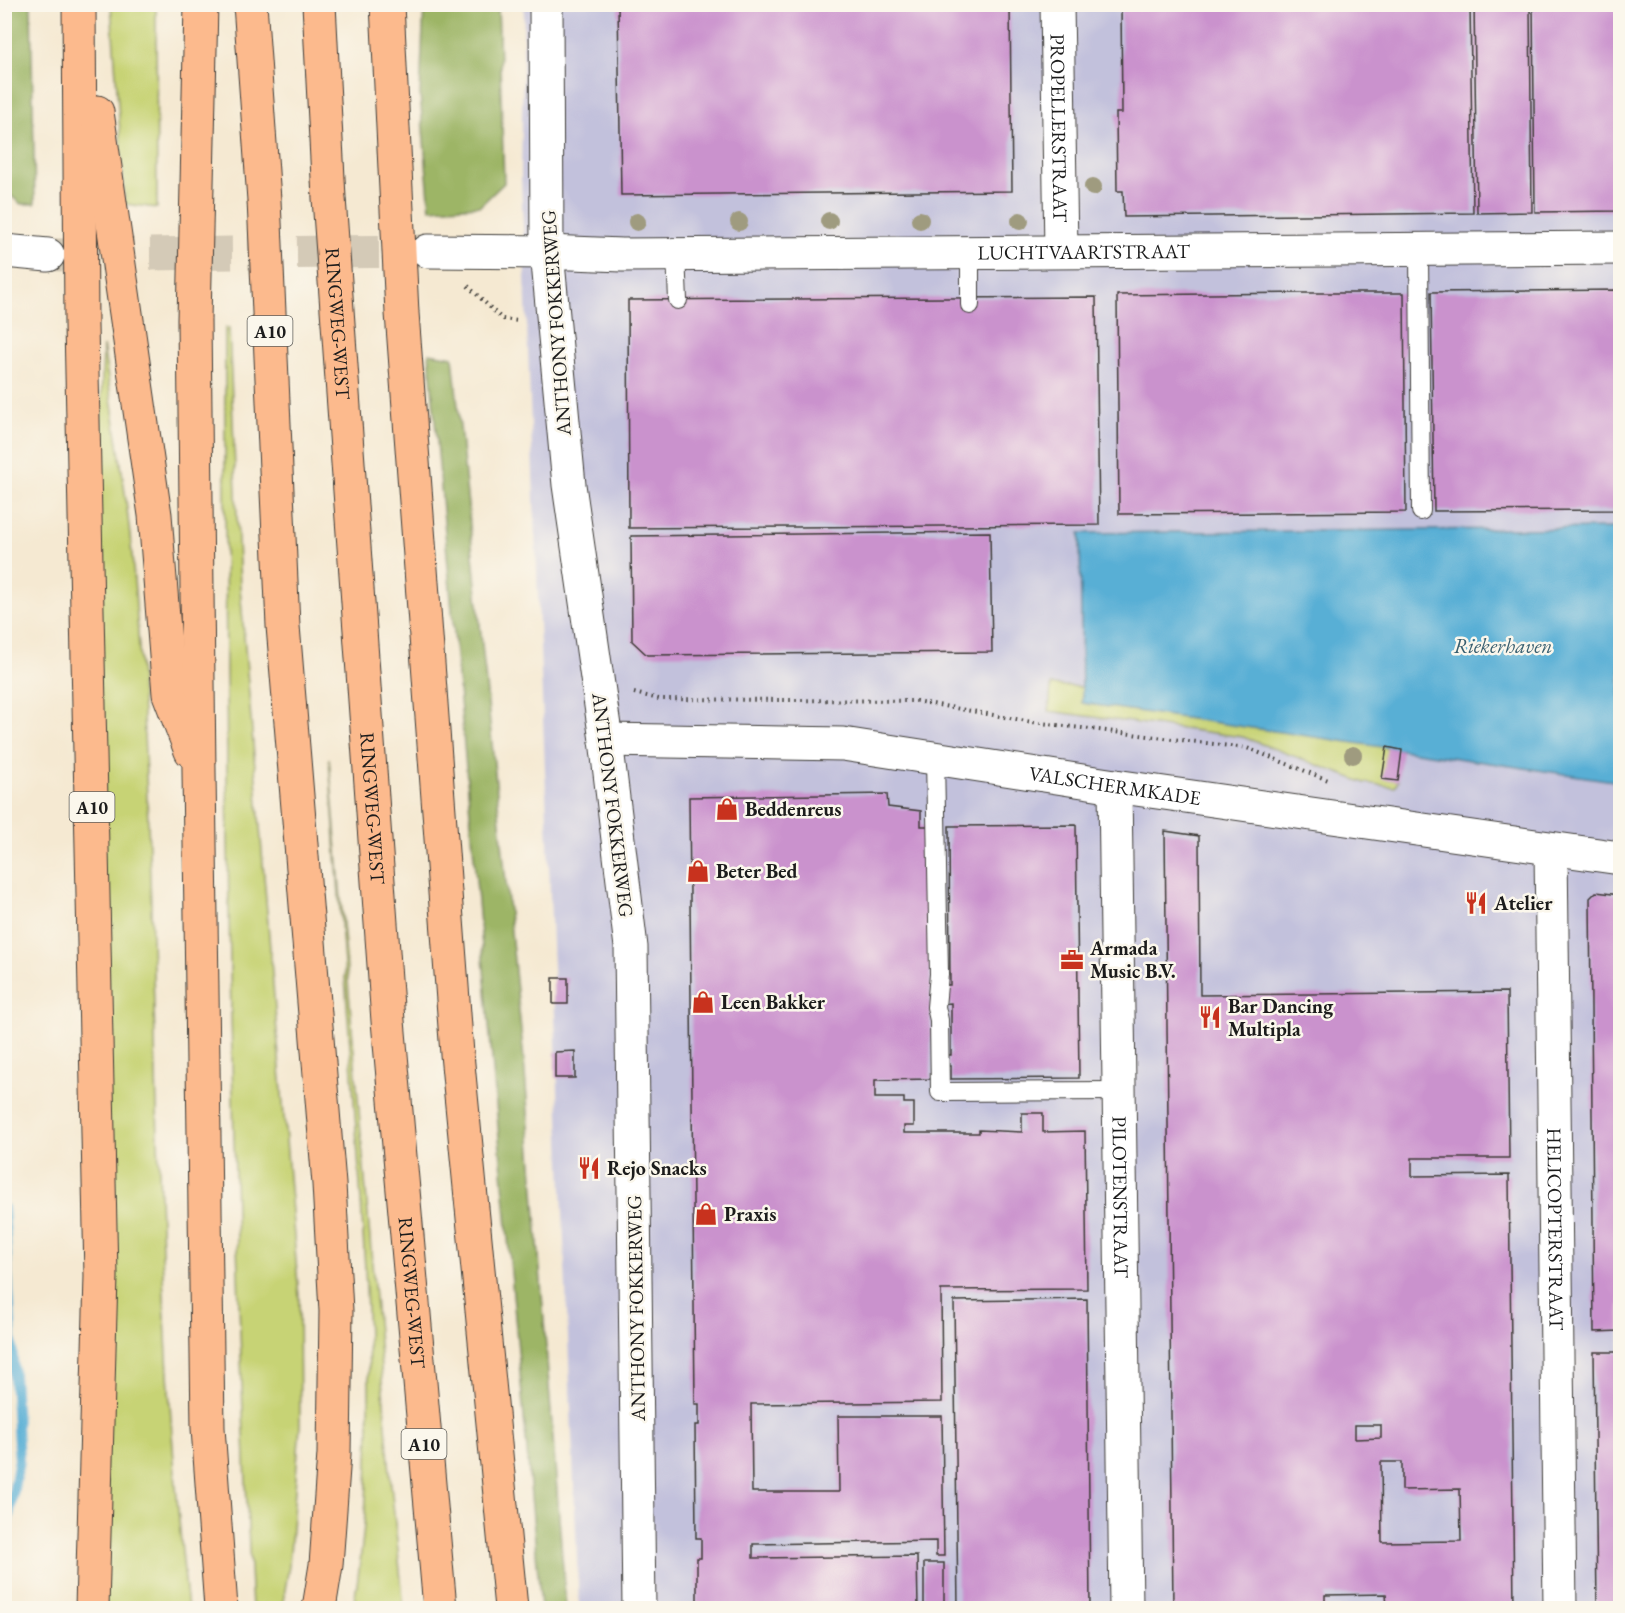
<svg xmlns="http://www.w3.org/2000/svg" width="1625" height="1613" viewBox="0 0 1625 1613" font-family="'EB Garamond',serif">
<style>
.industrial{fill:#c2c1dc}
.green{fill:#c7d375;stroke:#727848;stroke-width:1.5}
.forest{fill:#9db566;stroke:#5c6841;stroke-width:1.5}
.water{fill:#58afd5;stroke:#3a6678;stroke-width:1.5}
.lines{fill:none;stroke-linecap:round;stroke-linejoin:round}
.stream{stroke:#58afd5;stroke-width:10}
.building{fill:#ca92cd;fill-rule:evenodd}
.tertiary-tunnel{stroke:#d4cab7;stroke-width:33;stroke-dasharray:33 16;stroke-linecap:butt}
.service-casing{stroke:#3d3b37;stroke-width:20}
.minor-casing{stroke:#3d3b37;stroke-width:35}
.tertiary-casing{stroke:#3d3b37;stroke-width:35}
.motorway-casing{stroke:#3d3b37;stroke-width:35}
.path{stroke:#3d3b37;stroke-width:4;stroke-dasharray:1.5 4.5;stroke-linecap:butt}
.service{stroke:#fff;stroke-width:18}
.minor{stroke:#fff;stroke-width:33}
.tertiary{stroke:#fff;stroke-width:33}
.motorway{stroke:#fcba8d;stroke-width:33}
.tree{fill:#9f9b7f}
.labels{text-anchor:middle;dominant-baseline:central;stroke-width:5;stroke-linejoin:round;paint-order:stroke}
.shield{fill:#fbf7ec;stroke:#5f5e5a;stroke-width:1.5}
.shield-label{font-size:18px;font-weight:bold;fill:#1c1c1c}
.street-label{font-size:20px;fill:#1c1c1c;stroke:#fbf7ec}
.poi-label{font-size:20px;font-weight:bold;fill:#1c1c1c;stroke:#fbf7ec;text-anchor:start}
.water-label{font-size:21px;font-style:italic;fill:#375e6f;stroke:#fbf7ec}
</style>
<rect width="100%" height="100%" fill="#fbf7ec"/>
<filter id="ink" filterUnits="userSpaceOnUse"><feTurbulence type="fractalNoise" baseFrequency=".0167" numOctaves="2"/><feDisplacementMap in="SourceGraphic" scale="12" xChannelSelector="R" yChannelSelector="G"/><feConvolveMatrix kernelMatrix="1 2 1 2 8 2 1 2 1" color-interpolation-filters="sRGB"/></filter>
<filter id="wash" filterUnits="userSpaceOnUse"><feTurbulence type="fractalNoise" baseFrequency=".008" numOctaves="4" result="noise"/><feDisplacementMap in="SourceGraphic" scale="24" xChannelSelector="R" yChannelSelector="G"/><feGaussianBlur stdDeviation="1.35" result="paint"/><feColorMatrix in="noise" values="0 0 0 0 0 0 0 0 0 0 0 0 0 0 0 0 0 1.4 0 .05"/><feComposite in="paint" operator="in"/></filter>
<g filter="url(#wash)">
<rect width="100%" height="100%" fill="#f5e9d2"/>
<path class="industrial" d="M524,5H1620V1608H579L521,178Z"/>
<path class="green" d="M111,5H156L157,208L125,204Z
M225,328H229L240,587L299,1297L300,1426L289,1566L282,1608H252C230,1182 224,755 225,328Z
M103,346C114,419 127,493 133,567C162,914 148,1262 188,1608H105L97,538Z
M1051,685L1082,687V703L1387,747L1398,781L1395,787L1365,783L1243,737L1049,711Z
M329,758L391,1485L404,1608H353C379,1467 368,1300 358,1156C348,1024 339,891 329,758Z"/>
<path class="forest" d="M4,5H31L35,204H21L5,191Z
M424,5H498L504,183L480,206L430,209L420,95Z
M429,353L453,357L524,1060L566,1608H541Z"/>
<path class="water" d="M1620,528V782L1082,703L1080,533Z"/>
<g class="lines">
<path class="stream" d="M4,1208L19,1460L4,1544"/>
</g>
<g id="blocks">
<path class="building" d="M618,4H1010L1012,191L621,195Z
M1121,4H1470L1473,213L1124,217L1123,191H1117L1116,113H1122Z
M1474,4H1530L1532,212L1477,213Z
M1533,5H1620V211L1535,212Z
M1620,290V510L1434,511L1431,292Z
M1302,293H1404L1406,512L1119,514L1117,295Z
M1096,297L1099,525L629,528L628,300Z
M990,532L992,652L647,655L632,641L631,536Z
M1387,747L1402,750L1398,781L1382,779Z
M887,794L888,807L921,811V826H929L931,1079L875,1080V1098H904V1103H914V1126H904V1133H979V1130L1022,1132V1113H1043V1132L1085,1131L1087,1289L941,1290L942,1402L751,1404L752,1492H839L838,1416H942L944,1556H936V1541L753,1544V1558L917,1556L918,1608H697V1558H701V1538H696L695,1425H699V1404H695L689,797Z
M1076,825L1079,1078L951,1079V1066H948V1055H951V1003L939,1004V985H950L949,826Z
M1165,831L1199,836L1200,995L1507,992L1509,1158H1412V1176L1509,1175L1514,1608H1387L1386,1594L1325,1595V1608H1173ZM1355,1425H1381V1438L1355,1439ZM1381,1462H1402V1490L1460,1489L1461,1541L1382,1542Z
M1596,892L1620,895V1331L1594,1332L1590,898Z
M553,978H568V1004H553Z
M575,1051V1078H555V1052Z
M1087,1299L1090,1608H958L954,1301Z
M1594,1352H1620V1608H1597Z
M924,1563H944V1608H924Z"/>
</g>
</g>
<g filter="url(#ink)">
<use href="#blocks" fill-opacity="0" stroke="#3d3b37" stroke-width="1.5"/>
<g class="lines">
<path class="tertiary-tunnel" d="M52,255L427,251"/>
<g class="service-casing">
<path id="service" d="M1419,251L1421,511
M970,252V305
M676,255L678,300
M935,758L939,974L936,1007L939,1020L940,1092L1119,1091"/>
</g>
<g class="minor-casing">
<g id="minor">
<path id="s1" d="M1057,4L1061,251"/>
<path id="s2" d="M606,740L843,744L1115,786L1620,858"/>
<path id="s3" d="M1115,786L1126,1608"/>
<path id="s4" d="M1551,849L1560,1608"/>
<path id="s5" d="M639,1608L631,947L606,740L569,485L547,252L622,255L1620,248"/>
</g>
</g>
<g class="tertiary-casing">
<path id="tertiary" d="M4,251L48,255
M428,251L547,252L546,4"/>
</g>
<g class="motorway-casing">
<g id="motorway">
<path d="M79,4L81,325L101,1276L92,1608"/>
<path d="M201,4L194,320L199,772L208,1428L221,1608"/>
<path d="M250,4L264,200L283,626L329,1184L336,1311L334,1454L326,1565L319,1608"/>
<path id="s6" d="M319,4L329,198L388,1021L440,1608"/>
<path d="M387,4L402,313L457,1054L511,1608"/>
<path d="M97,112L155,515L169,694L191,751"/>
</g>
</g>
<path class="path" d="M468,286L502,319L518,321
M634,693L659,699L916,701L1032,722L1247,748L1328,780"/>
<use href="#service" class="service"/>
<use href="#minor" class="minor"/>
<use href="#tertiary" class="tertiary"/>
<use href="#motorway" class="motorway"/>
</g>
<g class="tree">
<circle cx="1093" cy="187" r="9"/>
<circle cx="920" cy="220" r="9"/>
<circle cx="829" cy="221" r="9"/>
<circle cx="1020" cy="221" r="9"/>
<circle cx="637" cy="222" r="9"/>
<circle cx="739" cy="222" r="9"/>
<circle cx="1353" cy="755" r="9"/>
</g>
</g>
<defs>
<g id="shop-bare" transform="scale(1.8)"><path d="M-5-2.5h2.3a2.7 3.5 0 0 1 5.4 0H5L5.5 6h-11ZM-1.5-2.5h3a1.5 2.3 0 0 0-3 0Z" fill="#c8321e" stroke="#fbf7ec" stroke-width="2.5" paint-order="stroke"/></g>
<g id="restaurant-bare" transform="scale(1.8)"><path d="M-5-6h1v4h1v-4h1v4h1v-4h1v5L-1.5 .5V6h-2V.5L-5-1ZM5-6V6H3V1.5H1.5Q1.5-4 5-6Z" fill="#c8321e" stroke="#fbf7ec" stroke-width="2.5" paint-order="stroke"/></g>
<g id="office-bare" transform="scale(1.8)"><path d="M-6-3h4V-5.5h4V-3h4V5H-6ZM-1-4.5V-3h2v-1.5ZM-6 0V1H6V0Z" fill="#c8321e" stroke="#fbf7ec" stroke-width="2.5" paint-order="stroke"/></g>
</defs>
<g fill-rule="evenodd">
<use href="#shop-bare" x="727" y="809"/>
<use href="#shop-bare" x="698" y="871"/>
<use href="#restaurant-bare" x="1476" y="903"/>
<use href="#office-bare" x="1072" y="960"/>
<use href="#shop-bare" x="703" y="1002"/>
<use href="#restaurant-bare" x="1210" y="1017"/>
<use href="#restaurant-bare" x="589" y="1168"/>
<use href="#shop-bare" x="706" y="1214"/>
</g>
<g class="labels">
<g class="shield">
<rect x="247.5" y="316" width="45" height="30" rx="4.5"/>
<rect x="69.5" y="792" width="45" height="30" rx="4.5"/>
<rect x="401.5" y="1429" width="45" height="30" rx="4.5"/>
</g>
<g class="shield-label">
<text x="270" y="331">A10</text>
<text x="92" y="807">A10</text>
<text x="424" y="1444">A10</text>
</g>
<g class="street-label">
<text stroke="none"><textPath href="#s1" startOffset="124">PROPELLERSTRAAT</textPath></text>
<text stroke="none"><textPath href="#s5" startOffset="1898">LUCHTVAARTSTRAAT</textPath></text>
<text stroke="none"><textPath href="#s6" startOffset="320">RINGWEG-WEST</textPath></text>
<text transform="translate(556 323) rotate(-94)">ANTHONY FOKKERWEG</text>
<text stroke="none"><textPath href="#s2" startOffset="512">VALSCHERMKADE</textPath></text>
<text transform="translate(613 805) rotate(83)">ANTHONY FOKKERWEG</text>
<text stroke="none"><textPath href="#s6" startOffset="806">RINGWEG-WEST</textPath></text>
<text stroke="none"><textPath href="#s3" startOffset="411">PILOTENSTRAAT</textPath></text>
<text stroke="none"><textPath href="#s4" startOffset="380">HELICOPTERSTRAAT</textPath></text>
<text stroke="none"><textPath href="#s6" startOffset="1292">RINGWEG-WEST</textPath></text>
<text transform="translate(636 1308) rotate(-91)">ANTHONY FOKKERWEG</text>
</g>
<g class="poi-label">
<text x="745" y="809">Beddenreus</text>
<text x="716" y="871">Beter Bed</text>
<text x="1494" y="903">Atelier</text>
<text x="1090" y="948">Armada<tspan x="1090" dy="23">Music B.V.</tspan></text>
<text x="721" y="1002">Leen Bakker</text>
<text x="1228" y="1006">Bar Dancing<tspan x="1228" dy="23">Multipla</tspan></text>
<text x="607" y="1168">Rejo Snacks</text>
<text x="724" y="1214">Praxis</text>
</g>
<g class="water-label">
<text x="1503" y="645">Riekerhaven</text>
</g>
</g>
<rect width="1625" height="1613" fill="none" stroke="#fbf7ec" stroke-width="24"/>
</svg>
